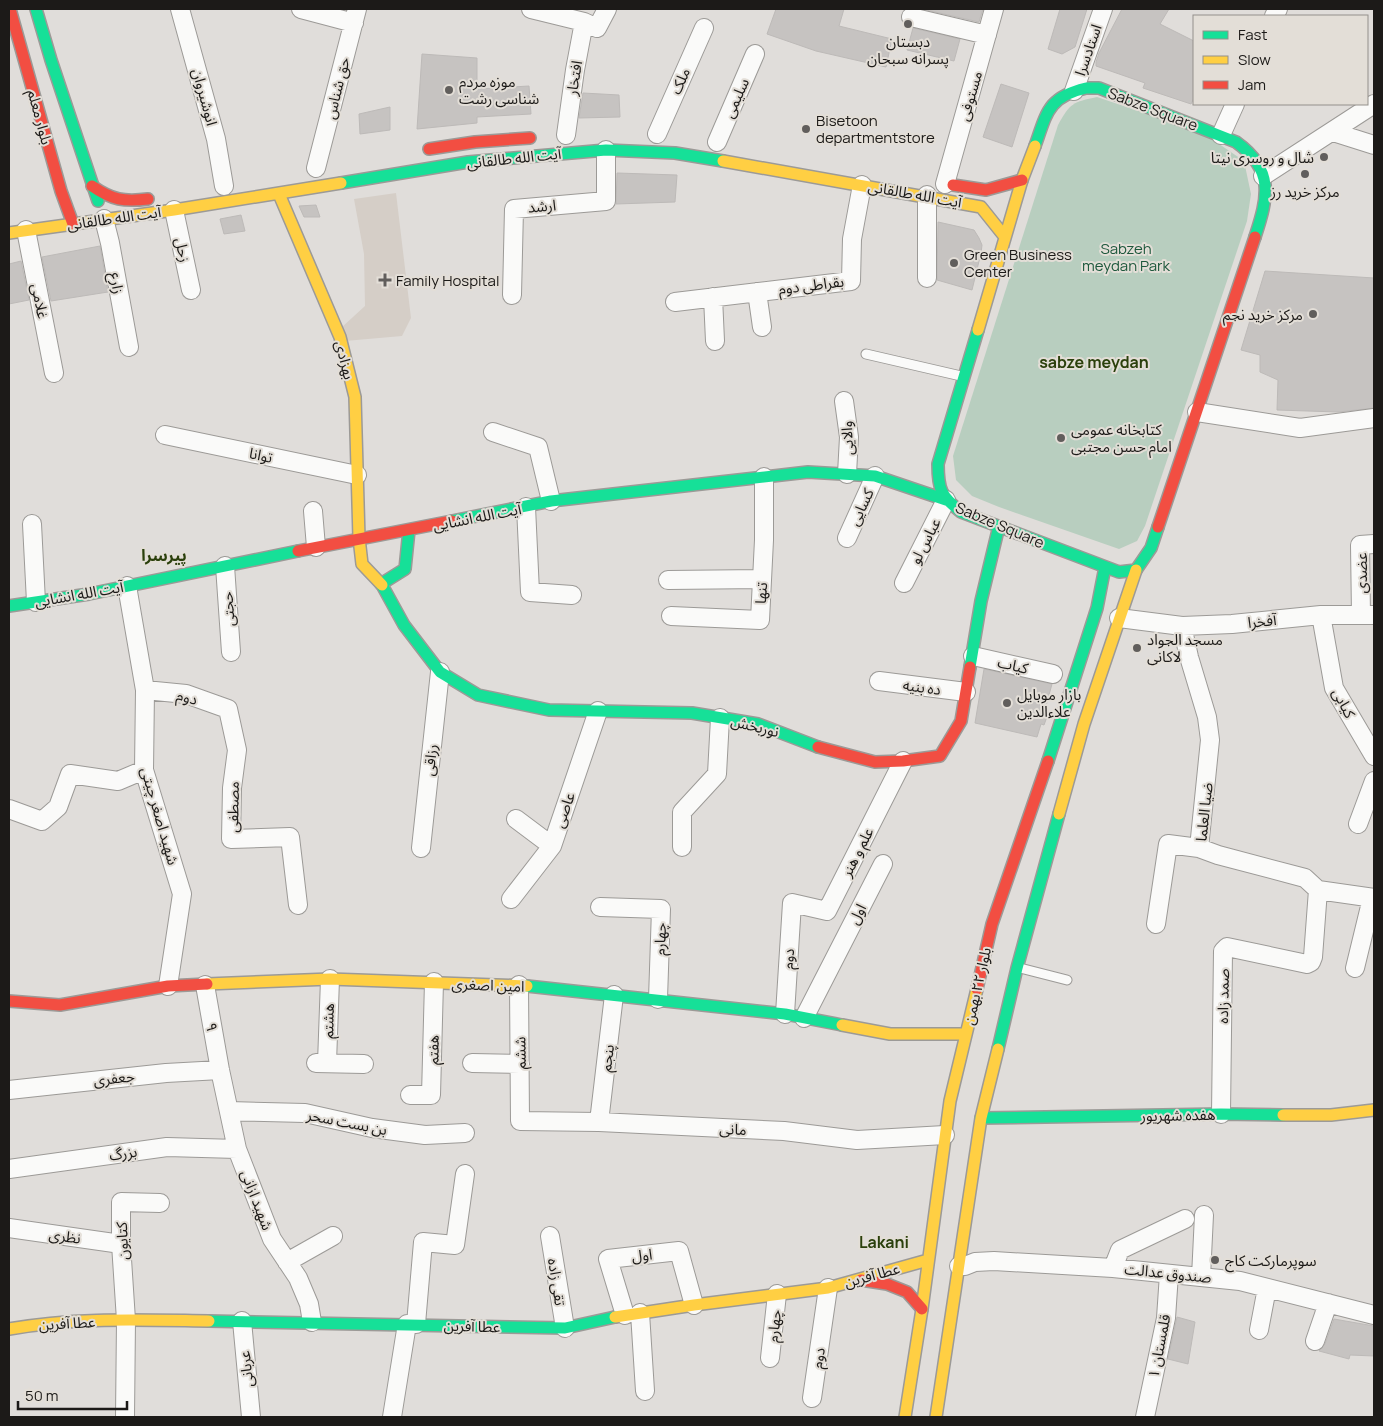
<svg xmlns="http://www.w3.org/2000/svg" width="1383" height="1426" viewBox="0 0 1383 1426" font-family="Manrope,'Noto Sans Arabic',sans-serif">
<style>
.built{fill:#d5cec7}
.green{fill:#b8cebf}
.building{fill:#c6c3c1;stroke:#bdbab8}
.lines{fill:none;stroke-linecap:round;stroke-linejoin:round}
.lane-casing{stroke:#9c9a97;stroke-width:11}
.street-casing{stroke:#9c9a97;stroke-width:20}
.fast-casing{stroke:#9c9a97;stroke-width:14}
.slow-casing{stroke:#9c9a97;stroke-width:14}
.jam-casing{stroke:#9c9a97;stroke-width:14}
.lane{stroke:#fafaf9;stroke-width:9}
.street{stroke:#fafaf9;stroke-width:18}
.fast{stroke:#16e098;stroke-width:11}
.slow{stroke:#ffcf43;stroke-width:11}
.jam{stroke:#f24e42;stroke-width:11}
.poi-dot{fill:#615e5c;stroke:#e3ded7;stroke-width:2}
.labels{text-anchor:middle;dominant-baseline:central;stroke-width:4;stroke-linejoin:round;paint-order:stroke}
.poi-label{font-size:15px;fill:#1c1a18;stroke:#e3ded7;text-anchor:start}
.street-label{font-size:15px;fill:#1c1a18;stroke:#e3ded7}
.park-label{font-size:15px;fill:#1d583c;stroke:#e3ded7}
.neighbourhood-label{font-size:16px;font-weight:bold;fill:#2b400c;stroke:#e3ded7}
</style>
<rect width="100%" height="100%" fill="#e0ddda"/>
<path class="built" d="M396,193L411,318L402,336L345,341L341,328L365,306L364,254L354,199Z"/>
<path class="green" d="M1097,97L1203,133L1244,161L1251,194L1247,221L1145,526L1137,541L1119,549L999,507L972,496L956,480L953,456L1058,125C1070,103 1073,102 1097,97Z"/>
<path class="building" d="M776,9H844L839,26L892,39L886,67L816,51L767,34Z
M922,9H983L979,22Z
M1060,9H1087L1075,47L1062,54L1048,49Z
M1122,9H1169L1160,24L1194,41V98L1191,104L1143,88L1145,83L1096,66V62L1099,53Z
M913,28L960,39L954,61L907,50Z
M422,54L477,58V89L529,86L531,114L477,117V123L417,129Z
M1001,84L1029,93L1012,147L983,137Z
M583,93L619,95L620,117L579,118Z
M390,107V130L360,134L359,114Z
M617,173L677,175L675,202L616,204Z
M316,205L320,217H304L299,206Z
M241,215L245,231L224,234L220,219Z
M938,222L974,230L979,238L982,245L981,253L972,290L937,280Z
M100,246L108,292L51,301L42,257Z
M21,261L29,300L9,304V264Z
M1265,271L1374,278V408L1338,412L1277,410L1278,380L1260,372V355L1241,350Z
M984,669L1052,684L1044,713L1048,714L1044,725L1041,724L1037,737L975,723Z
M1177,1317L1195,1322L1188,1364L1168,1359Z
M1334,1319L1374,1326V1356L1350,1355L1349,1359L1319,1351L1325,1344Z"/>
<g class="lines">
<g class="lane-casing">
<path id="lane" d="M866,354L961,376
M1020,968L1067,980"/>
</g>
<g class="street-casing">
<path id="street" d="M180,9L216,139L224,186
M301,9L354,23
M531,9L584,22L597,28L607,9
M1274,16L1278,9
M911,17L987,35
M1074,91L1103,9
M1333,132L1374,145
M657,134L704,28
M566,135L575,70L584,22
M1221,135L1235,104
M717,142L755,54
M316,168L357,9
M1263,176L1374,104
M945,184L994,9
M927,195V278
M174,210L191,290
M104,219L110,243L129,347
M26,230L54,373
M757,292L762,327
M512,295L514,209L606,201V150
M713,297L715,341
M675,302L851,281L852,239L862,185
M844,401L849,437L847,474
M1197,412L1300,428L1374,418
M493,432L538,447L551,501
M165,435L357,475
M526,507L530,592L572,595
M313,511L316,547
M32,524L36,602
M847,538L875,476
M225,566L231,652
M668,580L762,579
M904,583L946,500
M127,586L145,690L144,770L182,894L168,986
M1321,615L1334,688L1374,756
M1361,615L1360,545L1374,544
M671,616L760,620L764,540V477
M1119,618L1182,626L1232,624L1321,615H1374
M1182,626L1189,657L1207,717L1210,740L1199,848L1218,855L1305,878L1318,890L1374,898
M973,656L1053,674
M879,681L966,692
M145,690L186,694L228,709L237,750L232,788L231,839L290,837L298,905
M9,809L42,821L58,807L70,774L118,781L144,770
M516,819L552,846
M1358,824L1374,781
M682,847V812L717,774L720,718
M421,848L440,672
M511,899L552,846L598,711
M600,907L661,909L658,999
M1156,924L1168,844L1199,848
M1355,968L1372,898
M205,985L220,1070L237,1149L272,1239L298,1278L309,1304L312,1322
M519,985L520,1121L599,1122L784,1131L857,1140L945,1135
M785,1014L792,903L827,911L903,761
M804,1018L883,864
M316,1063L364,1064
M327,1063L330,979
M472,1063L520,1064
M9,1090L166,1073L220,1070
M410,1095H431L434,982
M229,1111L305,1113L372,1128L425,1135L465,1133
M1221,1114L1223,951L1227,947L1307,964L1311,962L1313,957L1318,890
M599,1122L614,995
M9,1169L167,1147L237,1149
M9,1228L121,1244
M550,1236L565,1328
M287,1262L333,1236
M959,1266H965L975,1262L994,1261L1113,1268L1240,1281L1374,1315
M1113,1268L1120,1250L1185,1219
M1201,1277L1204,1215
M640,1313L645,1391
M625,1315L608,1259L679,1251L694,1305
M242,1321L251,1417
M416,1324L423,1242L455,1245L465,1174
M1259,1330L1267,1288
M1315,1341L1328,1303
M770,1358L777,1294
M812,1398L828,1288
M125,1417L126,1320L121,1244V1202L160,1203
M392,1417L407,1324
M1145,1417L1166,1318L1169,1274"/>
</g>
<g class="fast-casing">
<path id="fast" d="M36,9L51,60L98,201
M1086,88H1099L1236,142C1275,170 1268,197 1255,237
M1035,146C1047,112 1048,97 1086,88
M341,183L468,162L606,150L675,153L723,161
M978,330L938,464C938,490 941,496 961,512L1119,572L1136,570L1151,548L1158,527
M452,521L551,501L808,472L875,476L946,500
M381,584L405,569L409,530
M382,585L404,625L440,672L478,695L549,710L692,713L758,724L818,747
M9,606L89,594L298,551
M970,667L981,601L999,526
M1048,761L1097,608L1105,567
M527,986L785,1014L842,1025
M998,1049L1017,968L1059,814
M981,1118L1221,1114L1283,1115
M209,1321L565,1328L615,1317"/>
</g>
<g class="slow-casing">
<path id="slow" d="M723,161L981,207L1005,237
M279,194L340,337L355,397L359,538L362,564L382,585
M9,233L174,210L341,183
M978,330L1022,180L1035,146
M1059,814L1084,724L1136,570
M207,984L330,979L527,986
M842,1025L890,1034H966
M1283,1115H1331L1374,1110
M615,1317L694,1305L828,1288L928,1260
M9,1329C75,1317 142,1320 209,1321
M905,1417L922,1309L950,1101L977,989
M936,1417L981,1118L998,1049"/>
</g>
<g class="jam-casing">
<path id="jam" d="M10,9L61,191L73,224
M429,149L475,142L530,138
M953,185L986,190L1022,180
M92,186C112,200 124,202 148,199
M1158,527L1255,237
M298,551L452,521
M818,747L875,762L903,761L940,756L961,721L970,667
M977,989L992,924L1048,761
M9,1001L60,1005L168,986L207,984
M861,1280L887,1284L907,1292L922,1309"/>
</g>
<use href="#lane" class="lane"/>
<use href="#street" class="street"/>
<use href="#fast" class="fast"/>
<use href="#slow" class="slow"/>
<use href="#jam" class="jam"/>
</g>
<g class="poi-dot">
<circle cx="908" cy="24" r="5"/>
<circle cx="449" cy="90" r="5"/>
<circle cx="806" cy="129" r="5"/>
<circle cx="1324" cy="157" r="5"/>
<circle cx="1305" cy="174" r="5"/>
<circle cx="954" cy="263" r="5"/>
<path d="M382.5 272.5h5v5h5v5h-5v5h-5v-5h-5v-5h5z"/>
<circle cx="1313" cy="314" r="5"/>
<circle cx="1061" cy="438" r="5"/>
<circle cx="1137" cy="648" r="5"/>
<circle cx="1007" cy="703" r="5"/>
<circle cx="1215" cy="1260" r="5"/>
</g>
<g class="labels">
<g class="poi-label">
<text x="908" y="41" text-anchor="middle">دبستان<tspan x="908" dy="17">پسرانه سبحان</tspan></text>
<text x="459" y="81">موزه مردم<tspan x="459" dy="17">شناسی رشت</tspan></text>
<text x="816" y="120">Bisetoon<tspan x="816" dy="17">departmentstore</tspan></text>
<text x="1314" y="157" text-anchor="end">شال و روسری نیتا</text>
<text x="1305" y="191" text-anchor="middle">مرکز خرید رز</text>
<text x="964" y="254">Green Business<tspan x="964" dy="17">Center</tspan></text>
<text x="396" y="280">Family Hospital</text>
<text x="1303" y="314" text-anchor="end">مرکز خرید نجم</text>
<text x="1071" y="429">کتابخانه عمومی<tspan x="1071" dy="17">امام حسن مجتبی</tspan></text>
<text x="1147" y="639">مسجد الجواد<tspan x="1147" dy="17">لاکانی</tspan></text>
<text x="1017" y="694">بازار موبایل<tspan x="1017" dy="17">علاءالدین</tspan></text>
<text x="1225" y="1260">سوپرمارکت کاج</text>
</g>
<g class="street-label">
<text transform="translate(1088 50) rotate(-71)">استادسرا</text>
<text transform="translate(574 78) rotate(-81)">افتخار</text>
<text transform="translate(680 81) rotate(-66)">ملک</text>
<text transform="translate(337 88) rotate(-76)">حق شناس</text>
<text transform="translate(970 96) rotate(-74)">مستوفی</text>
<text transform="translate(205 97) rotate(75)">انوشیروان</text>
<text transform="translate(736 98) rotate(-66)">سلیمی</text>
<text transform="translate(1153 109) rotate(21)">Sabze Square</text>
<text transform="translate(40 117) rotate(75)">بلوار معلم</text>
<text transform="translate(514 158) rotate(-6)">آیت الله طالقانی</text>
<text transform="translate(915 194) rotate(10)">آیت الله طالقانی</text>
<text transform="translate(542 206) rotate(-5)">ارشد</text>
<text transform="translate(114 218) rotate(-8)">آیت الله طالقانی</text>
<text transform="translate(183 250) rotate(78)">زحل</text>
<text transform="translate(117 283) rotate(80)">زارع</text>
<text transform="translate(811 285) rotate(-7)">بقراطی دوم</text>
<text transform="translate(40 301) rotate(79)">غلامی</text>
<text transform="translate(345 360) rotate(76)">بهزادی</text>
<text transform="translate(847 438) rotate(-93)">والایی</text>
<text transform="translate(261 455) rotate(12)">توانا</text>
<text transform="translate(861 507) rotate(-65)">کسایی</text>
<text transform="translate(477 517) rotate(-11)">آیت الله انشایی</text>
<text transform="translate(1000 525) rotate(23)">Sabze Square</text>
<text transform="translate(925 541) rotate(-63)">عباس لو</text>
<text transform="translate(1361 573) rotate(-90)">عضدی</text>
<text transform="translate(761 593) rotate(-86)">تنها</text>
<text transform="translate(79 594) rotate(-10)">آیت الله انشایی</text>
<text transform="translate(228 609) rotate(-94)">حجتی</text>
<text transform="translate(1262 621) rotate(-6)">آفخرا</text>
<text transform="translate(1013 665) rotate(13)">کیاب</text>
<text transform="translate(922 687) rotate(8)">ده بنیه</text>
<text transform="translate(187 697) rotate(14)">دوم</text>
<text transform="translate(1344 703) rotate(62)">کیابی</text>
<text transform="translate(755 726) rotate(14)">نوربخش</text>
<text transform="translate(430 760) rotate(-84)">رزاقی</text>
<text transform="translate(233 807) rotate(-89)">مصطفی</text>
<text transform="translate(564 810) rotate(-71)">عاصی</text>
<text transform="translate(1204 812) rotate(-84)">ضیا العلما</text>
<text transform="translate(160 816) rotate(74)">شهید اصغر چیتی</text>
<text transform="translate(857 852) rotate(-63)">علم و هنر</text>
<text transform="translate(857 914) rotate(-63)">اول</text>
<text transform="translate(660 939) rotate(-88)">چهارم</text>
<text transform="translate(788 959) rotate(-87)">دوم</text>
<text transform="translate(488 985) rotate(2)">امین اصغری</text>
<text transform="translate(977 986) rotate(-77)">بلوار ۲۲ بهمن</text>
<text transform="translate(1223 996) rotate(-89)">صمد زاده</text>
<text transform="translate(328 1021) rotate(-88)">هشتم</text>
<text transform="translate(212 1027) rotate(80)">۹</text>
<text transform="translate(433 1050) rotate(-89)">هفتم</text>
<text transform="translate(520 1053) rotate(-91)">ششم</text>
<text transform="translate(607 1058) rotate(-83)">پنجم</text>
<text transform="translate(114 1078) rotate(-6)">جعفری</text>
<text transform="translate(1178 1115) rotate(-1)">هفده شهریور</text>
<text transform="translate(347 1122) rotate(11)">بن بست سحر</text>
<text transform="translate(733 1129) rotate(3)">مانی</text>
<text transform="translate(123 1153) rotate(-8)">بزرگ</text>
<text transform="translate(257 1200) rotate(69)">شهید ازانی</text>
<text transform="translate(65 1236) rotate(8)">نظری</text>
<text transform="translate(122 1241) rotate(-92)">کتایون</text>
<text transform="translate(642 1255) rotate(-6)">اول</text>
<text transform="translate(1168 1273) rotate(6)">صندوق عدالت</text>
<text transform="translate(872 1275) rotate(-15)">عطا آفرین</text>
<text transform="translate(557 1282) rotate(81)">تقی زاده</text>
<text transform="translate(67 1323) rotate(-3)">عطا آفرین</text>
<text transform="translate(472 1326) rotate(2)">عطا آفرین</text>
<text transform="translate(774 1326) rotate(-84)">چهارم</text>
<text transform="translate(1159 1346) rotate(-79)">قلمستان ۱</text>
<text transform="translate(818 1358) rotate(-82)">دوم</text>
<text transform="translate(246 1369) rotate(-96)">عربانی</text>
</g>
<g class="park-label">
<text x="1126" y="248">Sabzeh<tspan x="1126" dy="17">meydan Park</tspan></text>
</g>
<g class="neighbourhood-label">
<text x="1094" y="362">sabze meydan</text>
<text x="164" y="555">پیرسرا</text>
<text x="884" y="1242">Lakani</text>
</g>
</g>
<rect width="1383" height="1426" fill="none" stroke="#1c1a18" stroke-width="20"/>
<rect x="1193" y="15" width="175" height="90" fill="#e3ded7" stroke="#93908b"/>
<rect x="1203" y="31" width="25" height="8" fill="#16e098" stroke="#93908b"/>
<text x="1238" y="40" font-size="15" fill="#1c1a18">Fast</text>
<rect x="1203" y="56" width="25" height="8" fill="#ffcf43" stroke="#93908b"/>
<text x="1238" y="65" font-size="15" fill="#1c1a18">Slow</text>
<rect x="1203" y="81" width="25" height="8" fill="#f24e42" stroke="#93908b"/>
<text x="1238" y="90" font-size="15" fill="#1c1a18">Jam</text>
<path d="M18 1401v8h109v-8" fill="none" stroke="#1c1a18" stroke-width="2.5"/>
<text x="25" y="1401" font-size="15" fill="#1c1a18" stroke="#e3ded7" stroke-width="4" paint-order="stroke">50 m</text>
</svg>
